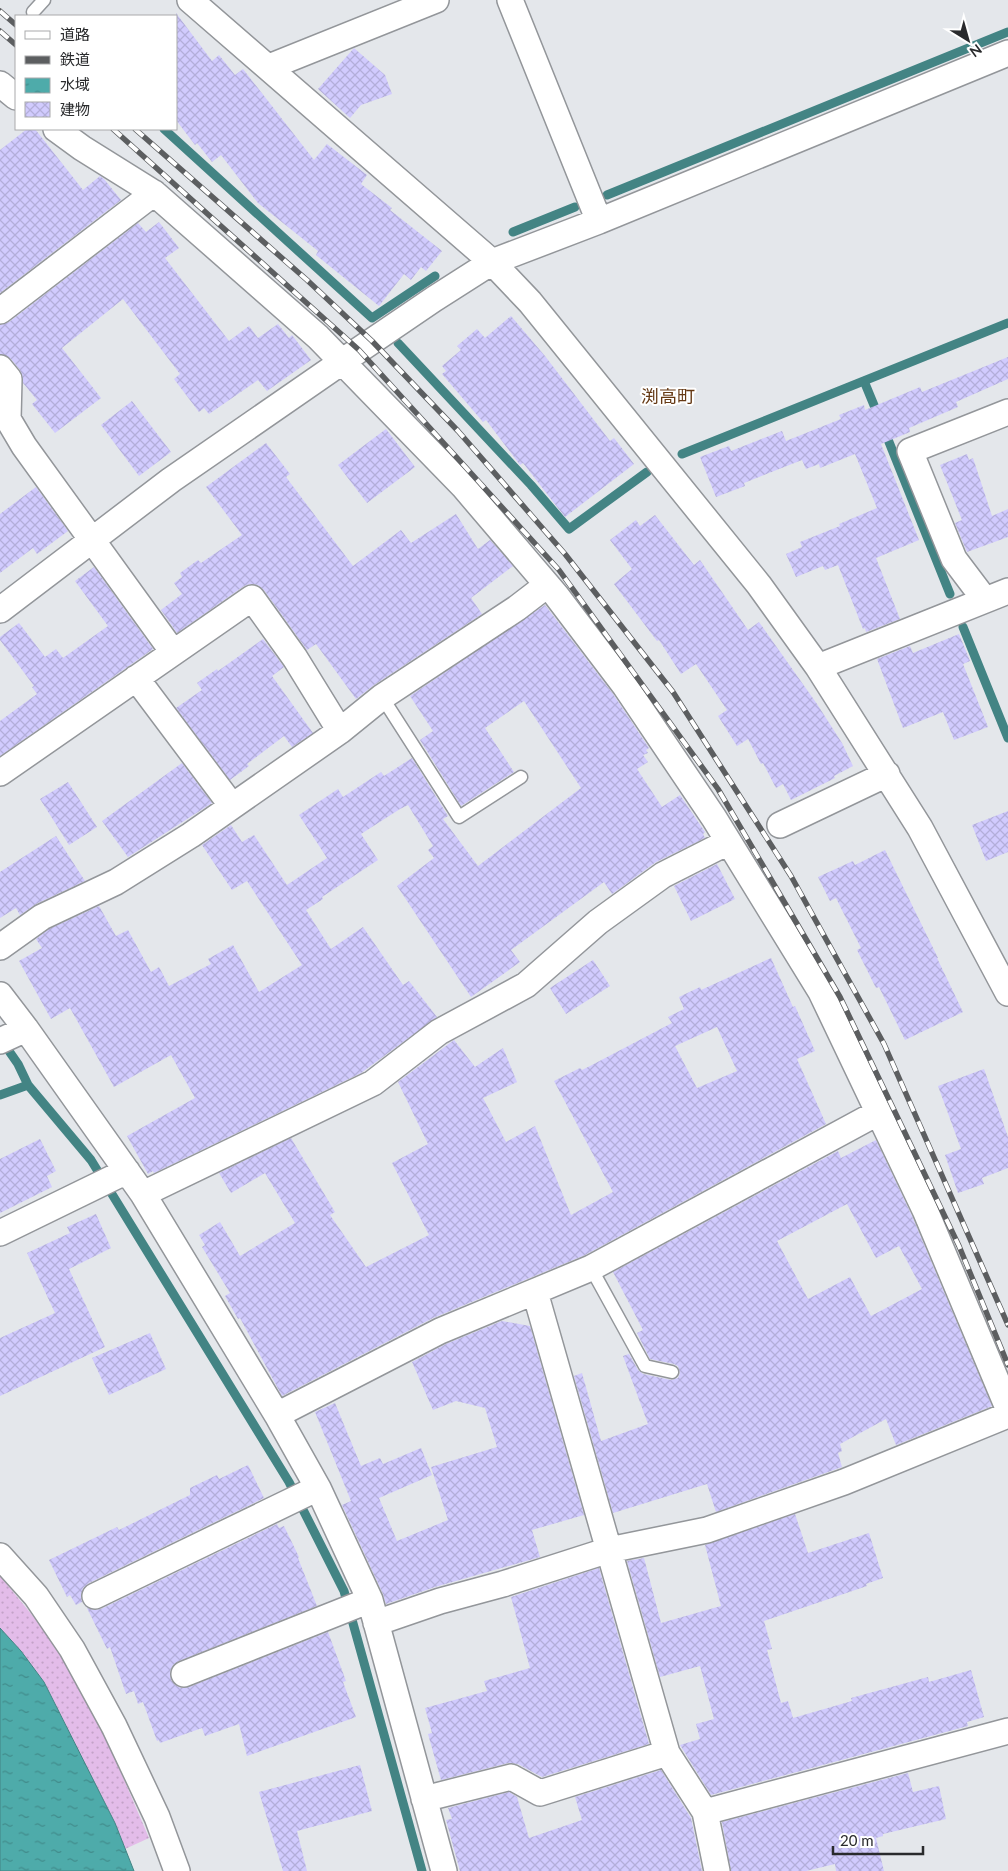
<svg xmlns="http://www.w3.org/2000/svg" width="1008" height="1871" viewBox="0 0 1008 1871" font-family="Lato,'Noto Sans JP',sans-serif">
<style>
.grass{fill:url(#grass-dots)}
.water{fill:url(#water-ripples);stroke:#438484}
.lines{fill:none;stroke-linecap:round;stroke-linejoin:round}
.stream{stroke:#438484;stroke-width:9}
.building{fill:url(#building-cross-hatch);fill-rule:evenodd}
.lane-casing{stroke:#93969a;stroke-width:15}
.street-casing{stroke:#93969a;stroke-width:28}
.lane{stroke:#fff;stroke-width:12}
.street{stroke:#fff;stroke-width:25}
.rail-casing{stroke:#5c5e60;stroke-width:5.5}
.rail{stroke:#fff;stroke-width:4;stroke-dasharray:11;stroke-linecap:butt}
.labels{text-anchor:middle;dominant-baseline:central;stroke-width:4;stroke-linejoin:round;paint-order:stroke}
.quarter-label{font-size:18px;fill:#653914;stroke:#fff}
</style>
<defs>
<pattern id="grass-dots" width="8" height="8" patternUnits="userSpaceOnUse" patternTransform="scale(1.25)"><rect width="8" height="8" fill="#e3bce9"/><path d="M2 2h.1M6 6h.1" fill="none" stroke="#c3a2c8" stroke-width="1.8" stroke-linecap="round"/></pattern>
<pattern id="water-ripples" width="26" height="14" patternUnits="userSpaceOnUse" patternTransform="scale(1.25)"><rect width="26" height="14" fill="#4eabaa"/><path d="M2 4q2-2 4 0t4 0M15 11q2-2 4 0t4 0" fill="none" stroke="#418b8b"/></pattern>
<pattern id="building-cross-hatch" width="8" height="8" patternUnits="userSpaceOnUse" patternTransform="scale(1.25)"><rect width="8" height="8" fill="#d1cbfe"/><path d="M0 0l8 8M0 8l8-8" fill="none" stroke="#b3aeda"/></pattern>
</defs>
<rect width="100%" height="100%" fill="#e4e7eb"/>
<path class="grass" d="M0,1576L55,1643L95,1712L149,1838L125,1849L115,1823L44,1682L21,1651L0,1628Z"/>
<path class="water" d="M0,1628L21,1651L44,1682L115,1823L134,1871H0Z"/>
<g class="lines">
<path class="stream" d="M164,129L372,318L435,276
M607,195L1008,32
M513,232L575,207
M398,343L531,485L569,529L647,472
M864,381L878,415
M885,432L950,594
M682,454L1008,323
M963,627L1008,738
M2,1041L18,1064L28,1085L91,1160L289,1482L344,1591L422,1871
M0,1095L28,1085"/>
</g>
<path class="building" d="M176,13L212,61L219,55L235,75L243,69L314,160L327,144L367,175L361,184L392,208L390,210L442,251L426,271L421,267L411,280L404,274L379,306L316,255L318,251L258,203L221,155L212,162L197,143L195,145L176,120Z
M354,48L385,75L392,94L361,105L350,118L318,89Z
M27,129H35L83,190L100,176L104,179L121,200L0,293V150Z
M159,222L179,248L165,258L229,341L249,326L258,338L278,324L289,338L292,335L311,360L267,391L258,380L209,414L204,408L199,412L174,379L180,374L123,299L62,348L101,398L55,433L32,404L37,400L23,383L20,370L11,359L0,354V325L9,322L138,223L146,232Z
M511,316L545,356L610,441L614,438L634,464L565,517L523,463L520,465L486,420L483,422L442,374L446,371L442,366L461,350L457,346L477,329L485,338Z
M1008,357V379L956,402L958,407L909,428L910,432L881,444L919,540L876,558L900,619L866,632L865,628L863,629L838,565L825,570L823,566L796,577L786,554L802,547L800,542L840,526L839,524L877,508L855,454L820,468L819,464L806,469L802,460L744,483L745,486L716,497L700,457L729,446L731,451L782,431L786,441L841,419L839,415L864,405L865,410L920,387L922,392Z
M132,401L171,452L139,476L101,425Z
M386,429L415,467L367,503L338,465Z
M266,443L290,474L286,477L353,566L401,530L411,543L456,514L478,549L490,540L513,566L471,598L482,614L374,685L356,699L316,644L307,650L264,590L258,585L250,584L244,586L177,633L161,610L182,594L174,583L182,577L180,573L198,560L201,563L242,535L206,487Z
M967,454L969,460L973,458L992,516L1008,509V537L967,552L955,523L962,520L940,465Z
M36,487L68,531L37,554L33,548L0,573V514Z
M655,515L694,565L700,560L748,630L759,622L817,704L842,743L853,766L834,776L835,778L791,800L783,784L776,788L763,763L761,764L748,739L737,746L718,716L727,710L696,664L681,674L659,640L657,641L614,584L632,569L610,540L636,520L640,526Z
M94,567L153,649L0,756V721L37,694L32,687L34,686L0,640V637L19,623L45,657L56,649L63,658L108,626L75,581Z
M545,605L613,694L649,748L646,750L648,753L643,755L648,762L637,769L662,807L680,795L705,832L703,834L705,838L656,862L612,894L604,882L511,950L520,962L471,997L397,886L434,858L428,850L433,846L408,805L400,809L361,834L378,860L322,897L323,899L306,910L331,949L363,927L403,985L409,981L437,1017L361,1073L154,1173L153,1171L148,1174L127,1136L195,1098L171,1055L114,1087L70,1008L51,1019L19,961L42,948L36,939L49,929L99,906L116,936L128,930L151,972L159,967L169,986L211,964L208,959L233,945L259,992L302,965L247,881L232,890L202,845L231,825L242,842L254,835L287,885L327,858L299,815L338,789L343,797L381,772L384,776L412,758L448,816L443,819L478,866L581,788L524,701L485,728L514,772L461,806L420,740L433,731L410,696Z
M959,634L970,661L963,664L988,727L954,740L943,712L903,728L877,659L910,646L913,653Z
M263,639L284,667L272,676L313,733L292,747L284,736L247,764L249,766L230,780L176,708L202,690L197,683L217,669L218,671Z
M182,763L212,803L128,857L102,821Z
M68,782L97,827L69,845L40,799Z
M1008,811V852L986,861L972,825Z
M56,836L85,881L36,904L20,915L16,908L0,918V872Z
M885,850L938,958H937L963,1012L905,1040L879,987L876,988L857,950L861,948L836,898L830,901L818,877L853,861L855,865Z
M717,864L735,899L691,921L674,886Z
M771,958L793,1007L795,1006L815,1051L797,1059L826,1124L585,1255L433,1318L282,1396L240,1318L238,1319L225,1296L230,1293L202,1247L205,1245L199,1235L220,1222L240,1256L295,1223L265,1173L231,1193L219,1173L291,1138L335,1212L330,1215L366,1267L429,1235L392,1163L428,1144L398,1082L454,1040L475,1067L503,1048L517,1082L483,1098L506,1142L535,1126L571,1215L613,1192L554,1081L580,1068L582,1070L590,1066L672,1023L668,1017L684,1009L679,997L700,987L701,990ZM717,1027L737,1071L697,1088L675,1046Z
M593,960L610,986L566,1014L550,988Z
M984,1069L1008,1137V1168L982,1178L984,1184L958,1193L945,1155L961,1149L938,1086Z
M40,1139L56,1171L47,1176L52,1187L0,1213V1159Z
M876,1140L912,1216L992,1406L896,1445L886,1419L840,1444L842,1451L838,1453L842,1467L716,1512L707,1484L613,1513L574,1376L582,1373L601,1441L648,1424L623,1356L629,1354L638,1370L643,1374L671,1380L678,1378L680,1373L678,1366L674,1364L650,1359L637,1333L643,1330L613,1272L838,1151L841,1158ZM847,1204L876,1258L899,1246L922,1289L871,1316L850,1277L808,1299L777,1241Z
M96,1214L111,1248L69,1269L105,1347L0,1396V1338L55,1313L27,1253L70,1233L67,1227Z
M502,1321L530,1326L584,1515L532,1530L540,1557L435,1587L386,1604L383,1594L342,1505L351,1501L315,1412L335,1403L361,1466L380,1458L383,1464L421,1448L432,1475L379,1498L397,1541L448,1520L431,1467L497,1447L485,1408L456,1401L433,1410L412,1362L446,1344Z
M150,1333L166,1369L109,1395L92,1358Z
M248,1465L264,1498L89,1583L83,1588L81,1595L82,1602L76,1605L70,1595L67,1597L49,1560L117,1527L119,1530L190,1495V1488L217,1475L219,1479Z
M795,1514L808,1553L869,1533L883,1578L866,1584L867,1586L764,1621L772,1649L767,1650L781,1703L788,1701L793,1718L852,1701L851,1698L928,1677L929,1682L971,1670L984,1717L967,1722L968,1726L711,1795L680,1745L700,1739L696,1724L714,1719L700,1666L660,1677L627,1561L644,1558L661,1623L721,1606L705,1545Z
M277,1524L279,1528L284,1526L299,1557L298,1558L317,1606L179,1661L173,1665L170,1671L171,1680L175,1685L181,1688L189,1687L328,1632L346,1681L343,1682L356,1717L247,1756L239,1724L205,1736L202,1728L160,1743L159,1740L157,1741L143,1702L138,1704L134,1691L126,1694L110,1647L107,1649L87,1608L94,1610L101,1609Z
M599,1568L649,1744L542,1777L518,1764L508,1763L441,1780L428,1734L432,1733L425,1708L487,1691L484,1681L530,1668L511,1597Z
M360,1765L372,1811L297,1831L307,1871H283L259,1792Z
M661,1770L691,1818L702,1871H460L446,1820L452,1819L448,1808L509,1792L517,1797L529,1838L582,1820L575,1797Z
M908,1773L913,1792L939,1786L946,1819L883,1834V1836L876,1838L884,1871H836L835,1864L806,1871H731L722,1822Z"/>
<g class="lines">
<g class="lane-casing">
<path id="lane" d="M33,12L44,0
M382,697L459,817L521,777
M591,1268L645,1366L672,1372"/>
</g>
<g class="street-casing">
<path id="street" d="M190,0L492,262L530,302L759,585L818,667L920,828L1008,993
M510,0L599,221
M269,67L436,0
M0,84L16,97
M56,129L82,148L154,193L318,337L463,486L556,595L625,686L714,818L821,992L925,1210L1008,1408
M0,311L154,193
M0,368L9,379L8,419L24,446L173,652
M985,600L954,559L910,451L1008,412
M0,610L171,480L359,350L434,299L492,262L599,221L1008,53
M818,667L1008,591
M136,678L232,806
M0,773L252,598L295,658L340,731
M780,825L887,774
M0,947L42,917L116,882L191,835L340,731L382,697L517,608L547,585
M0,995L26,1029L143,1194L277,1415L318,1488L370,1600L444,1871
M0,1041L26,1029
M143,1194L373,1083L439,1032L526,985L598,922L663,875L728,842
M0,1233L127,1171
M535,1292L667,1753L705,1812L717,1871
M277,1415L440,1331L591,1268L879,1112
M0,1556L36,1596L72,1649L114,1726L157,1817L177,1871
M95,1596L318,1488
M376,1623L440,1601L503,1584L609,1550L707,1530L844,1482L1008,1415
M184,1674L370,1600
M424,1799L511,1777L540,1793L667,1753
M705,1812L1008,1731"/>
</g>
<use href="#lane" class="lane"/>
<use href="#street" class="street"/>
<g class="rail-casing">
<path id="rail" d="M0,11L16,25
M0,31L16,45
M113,129L359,350L559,570L718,789L840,997L959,1246L1008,1365
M135,129L307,280L372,341L458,431L565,554L673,692L791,876L884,1044L1008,1325"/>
</g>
<use href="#rail" class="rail"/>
</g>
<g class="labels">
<g class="quarter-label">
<text x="668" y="396">渕高町</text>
</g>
</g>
<rect x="15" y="15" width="162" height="115" fill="#ffffff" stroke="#a9aaab"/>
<rect x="25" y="31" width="25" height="8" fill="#ffffff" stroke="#a9aaab"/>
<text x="60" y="40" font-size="15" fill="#292a2c">道路</text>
<rect x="25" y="56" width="25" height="8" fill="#5c5e60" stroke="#a9aaab"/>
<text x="60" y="65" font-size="15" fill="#292a2c">鉄道</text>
<rect x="25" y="78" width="25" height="15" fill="url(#water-ripples)" stroke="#a9aaab"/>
<text x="60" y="90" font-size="15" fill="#292a2c">水域</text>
<rect x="25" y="102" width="25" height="15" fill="url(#building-cross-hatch)" stroke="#a9aaab"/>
<text x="60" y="115" font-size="15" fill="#292a2c">建物</text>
<g transform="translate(968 40) rotate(143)" stroke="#ffffff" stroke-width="4" paint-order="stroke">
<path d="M0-4L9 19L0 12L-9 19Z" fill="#292a2c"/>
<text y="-8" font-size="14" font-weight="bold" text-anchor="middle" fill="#292a2c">N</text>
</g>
<path d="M833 1846v8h90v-8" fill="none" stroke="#292a2c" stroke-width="2.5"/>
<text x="840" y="1846" font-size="15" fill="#292a2c" stroke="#ffffff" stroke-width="4" paint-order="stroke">20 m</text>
</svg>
